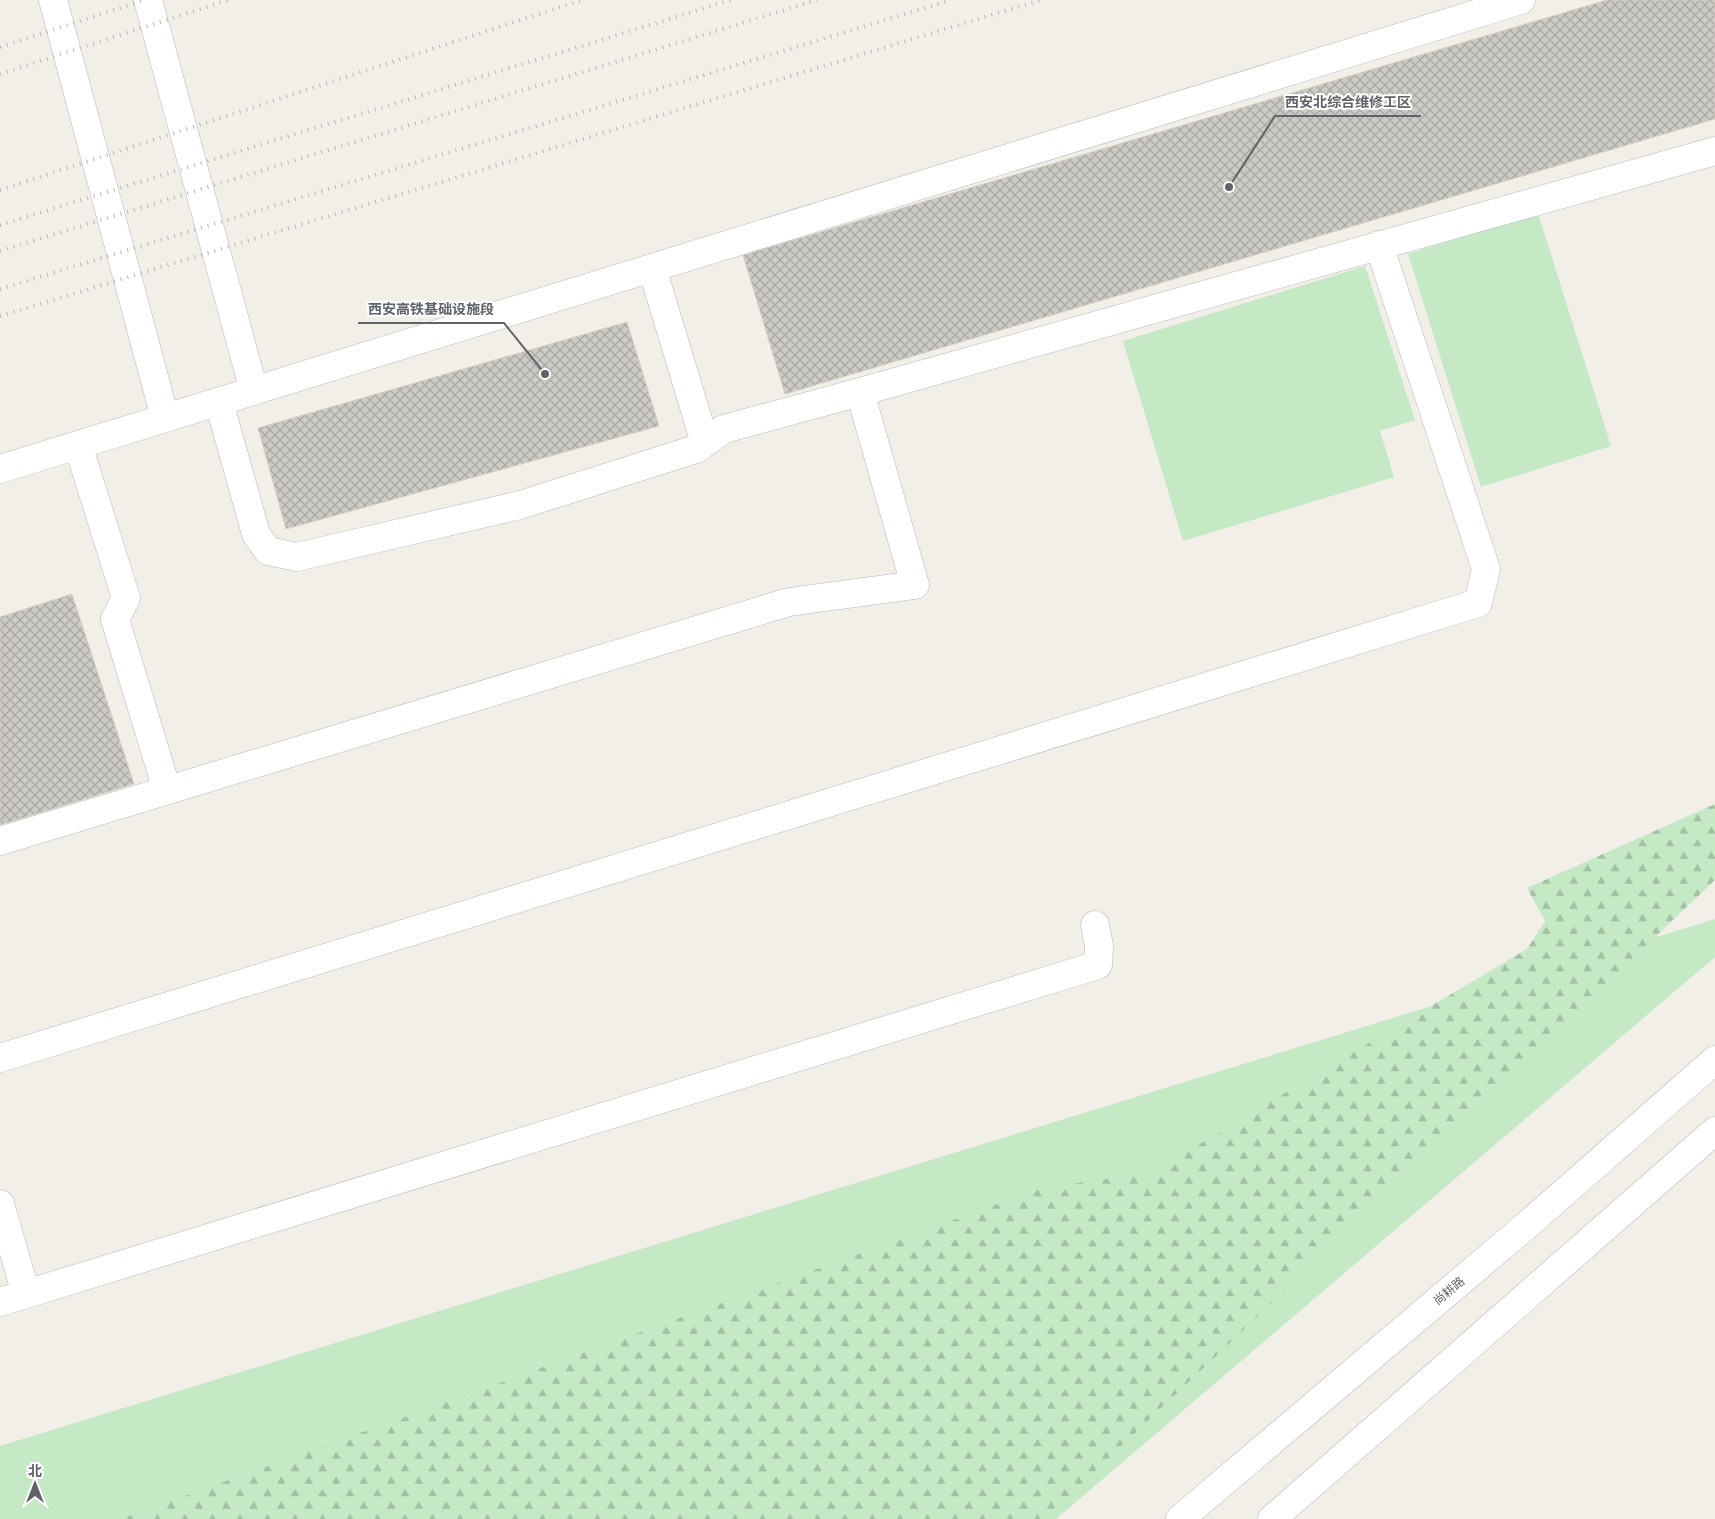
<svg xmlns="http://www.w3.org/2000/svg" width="1715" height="1519" viewBox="0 0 1715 1519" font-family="Raleway,'Noto Sans SC',sans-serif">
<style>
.grass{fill:#c5e8c5}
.forest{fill:url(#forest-firs)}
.building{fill:url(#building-cross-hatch);stroke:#d6d1c6}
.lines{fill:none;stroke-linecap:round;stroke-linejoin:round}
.minor-casing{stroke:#b5b8bc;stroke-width:29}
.minor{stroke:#fff;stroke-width:28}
.rail{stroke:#b6b7b8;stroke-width:4;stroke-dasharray:1 6;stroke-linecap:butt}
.labels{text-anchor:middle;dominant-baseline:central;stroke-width:4;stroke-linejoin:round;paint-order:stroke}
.street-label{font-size:12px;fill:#5f6368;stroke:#fff}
.leader{fill:none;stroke:#5f6368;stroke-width:2}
.callout-dot{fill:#5f6368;stroke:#fff;stroke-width:2}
.callout-label{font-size:14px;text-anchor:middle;font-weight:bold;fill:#5f6368;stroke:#fff;stroke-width:4;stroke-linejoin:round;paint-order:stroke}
</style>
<defs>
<pattern id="forest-firs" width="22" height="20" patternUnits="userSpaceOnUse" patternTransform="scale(1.25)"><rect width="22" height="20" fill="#c5e8c5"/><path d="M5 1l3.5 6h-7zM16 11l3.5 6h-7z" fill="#a3c0a4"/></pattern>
<pattern id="building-cross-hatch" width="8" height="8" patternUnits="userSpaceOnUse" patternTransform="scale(1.25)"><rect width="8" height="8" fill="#cccac5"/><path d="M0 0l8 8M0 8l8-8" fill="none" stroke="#a9a8a4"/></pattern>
</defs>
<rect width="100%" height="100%" fill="#f1efe8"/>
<path class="grass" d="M1538,213L1611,446L1481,487L1408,254Z
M1365,266L1415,420L1380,431L1394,477L1183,541L1123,341Z
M1715,919V957L1056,1519H0V1446Z"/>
<path class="forest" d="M1715,804V880L1070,1495L1041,1519H120L1043,1188L1153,1172L1527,949L1545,921L1527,888Z"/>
<path class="building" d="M1607,0H1715V119L785,394L743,255Z
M627,322L659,426L286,529L258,428Z
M72,594L134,784L0,825V617Z"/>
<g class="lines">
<g class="minor-casing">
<path id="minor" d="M53,0L165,418
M148,0L254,391
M652,268L705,443
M219,402L256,534L268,551L297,557L520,505L696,449L724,429L860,392
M78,445L126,598L115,619L167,790
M0,469L1521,0
M0,841L789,602L915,585L860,392L1715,151
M0,1058L1478,603L1486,569L1379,245
M0,1204L26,1294
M0,1302L1098,965L1099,946L1095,925
M1180,1519L1527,1225L1715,1060
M1272,1519L1715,1131"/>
</g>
<use href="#minor" class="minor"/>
<path class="rail" d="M0,47L145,0
M0,74L228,0
M0,190L582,0
M0,225L731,0
M0,251L817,0
M0,289L951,0
M0,316L1041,0"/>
</g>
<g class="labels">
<g class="street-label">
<text transform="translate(1449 1291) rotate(-40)">尚耕路</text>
</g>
</g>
<path class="leader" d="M1229 187L1275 116H1421M545 374L504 323H358"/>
<g class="callout-dot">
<circle cx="1229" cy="187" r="5"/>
<circle cx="545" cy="374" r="5"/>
</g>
<g class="callout-label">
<text x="1348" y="107">西安北综合维修工区</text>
<text x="431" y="314">西安高铁基础设施段</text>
</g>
<g transform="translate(35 1484)" stroke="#ffffff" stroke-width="4" paint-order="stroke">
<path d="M0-4L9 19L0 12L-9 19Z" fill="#5f6368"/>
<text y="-8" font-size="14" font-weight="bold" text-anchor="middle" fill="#5f6368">北</text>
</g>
</svg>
